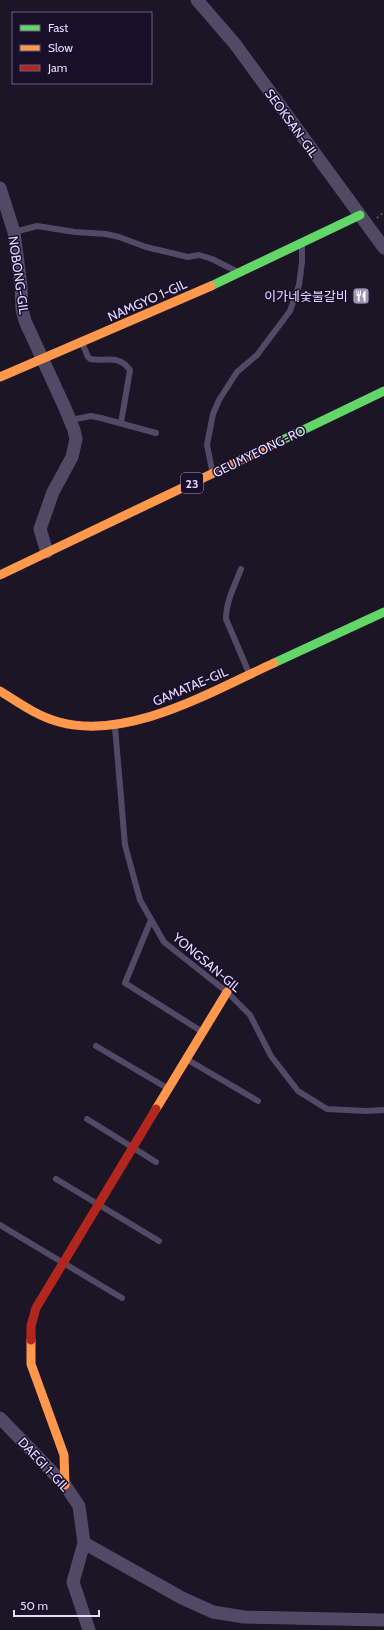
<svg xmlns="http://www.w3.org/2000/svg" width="384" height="1630" viewBox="0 0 384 1630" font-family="Cabin,'Noto Sans KR',sans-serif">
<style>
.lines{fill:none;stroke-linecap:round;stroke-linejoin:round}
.path{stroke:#4b5568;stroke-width:2;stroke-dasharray:2 3;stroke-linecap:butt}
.lane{stroke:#514a66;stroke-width:6}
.street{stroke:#514a66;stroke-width:13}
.fast{stroke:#63d668;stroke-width:9}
.slow{stroke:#ff974d;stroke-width:9}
.jam{stroke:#b3261e;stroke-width:9}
.labels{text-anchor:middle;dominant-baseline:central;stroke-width:3;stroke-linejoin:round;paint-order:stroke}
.shield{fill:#190f2b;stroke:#a79cbf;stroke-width:1}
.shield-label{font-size:12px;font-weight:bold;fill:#e4d9ff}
.street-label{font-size:13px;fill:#e4d9ff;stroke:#190f2b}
.poi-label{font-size:13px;fill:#e4d9ff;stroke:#190f2b;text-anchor:end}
</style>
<rect width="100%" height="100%" fill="#1b1525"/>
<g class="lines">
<path class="path" d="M377,218L384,212"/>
<path class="lane" d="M14,232L37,226L75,232L106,234L119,237L146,247L188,257L199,255L212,259L236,271
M83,345L88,357L90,359C108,362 118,354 130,370L121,423
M71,420L91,416L101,418L156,433
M212,470L207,445L213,414L219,400L237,372L257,355L290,311L299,285L302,262V244
M241,569C235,585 226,601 226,619L249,673
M115,727L125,845L140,900L164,942L227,992L250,1015L271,1056L298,1091L327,1109L366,1111L384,1110
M151,920L125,983L201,1031
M96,1046L167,1088
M188,1060L258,1101
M87,1119L156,1162
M56,1179L159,1241
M0,1225L122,1298"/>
<path class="street" d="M197,0L235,44L384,248
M0,188L14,232L21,286L22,309L25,321L65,408L74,430L76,439L72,457L53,492L40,529L47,552
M0,1418L65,1485L79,1506L84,1543L73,1582L89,1630
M84,1543L182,1598L213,1612L244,1617L384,1620"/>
<path class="fast" d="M211,286L360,215
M272,445L384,391
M274,663L384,612"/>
<path class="slow" d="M0,377L211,286
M0,575L272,445
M0,691C19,703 37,716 59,722C129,741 212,691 274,663
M156,1109L227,992
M31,1340V1364L64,1455L65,1485"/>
<path class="jam" d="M31,1340V1326L36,1308L156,1109"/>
</g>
<defs>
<g id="restaurant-square" transform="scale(0.9)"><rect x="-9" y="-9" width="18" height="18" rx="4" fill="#9e94b3" stroke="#190f2b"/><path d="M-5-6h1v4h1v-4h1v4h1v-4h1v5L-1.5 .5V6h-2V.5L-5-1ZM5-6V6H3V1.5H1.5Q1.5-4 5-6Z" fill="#fff"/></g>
</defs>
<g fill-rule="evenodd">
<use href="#restaurant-square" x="361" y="296"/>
</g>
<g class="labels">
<rect class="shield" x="181" y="473" width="22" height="20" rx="3"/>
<g class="shield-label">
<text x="192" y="483">23</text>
</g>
<g class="street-label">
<text transform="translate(292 123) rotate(54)">SEOKSAN-GIL</text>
<text transform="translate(19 275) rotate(82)">NOBONG-GIL</text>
<text transform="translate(147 300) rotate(-24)">NAMGYO 1-GIL</text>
<text transform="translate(259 451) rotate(-26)">GEUMYEONG-RO</text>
<text transform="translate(190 686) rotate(-23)">GAMATAE-GIL</text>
<text transform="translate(207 962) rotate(40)">YONGSAN-GIL</text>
<text transform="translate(44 1464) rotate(47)">DAEGI 1-GIL</text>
</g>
<g class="poi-label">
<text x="348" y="296">이가네숯불갈비</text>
</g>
</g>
<rect x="12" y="12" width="140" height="72" fill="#190f2b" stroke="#6a6080"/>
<rect x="20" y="25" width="20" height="6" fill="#63d668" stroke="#6a6080"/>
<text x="48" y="32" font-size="12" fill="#e4d9ff">Fast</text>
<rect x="20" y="45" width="20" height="6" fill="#ff974d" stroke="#6a6080"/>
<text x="48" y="52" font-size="12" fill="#e4d9ff">Slow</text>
<rect x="20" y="65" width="20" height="6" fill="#b3261e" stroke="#6a6080"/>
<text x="48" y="72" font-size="12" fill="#e4d9ff">Jam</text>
<path d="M14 1610v6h85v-6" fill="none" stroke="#e4d9ff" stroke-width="2"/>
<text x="20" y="1610" font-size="12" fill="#e4d9ff" stroke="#190f2b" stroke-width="3" paint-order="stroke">50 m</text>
</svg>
